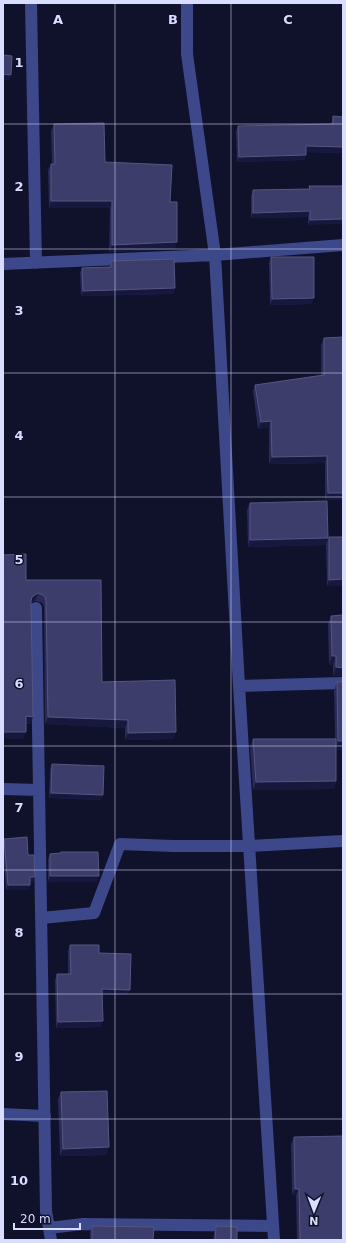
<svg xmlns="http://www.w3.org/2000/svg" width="346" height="1243" viewBox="0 0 346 1243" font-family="'DejaVu Sans',sans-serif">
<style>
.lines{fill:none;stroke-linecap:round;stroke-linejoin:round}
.minor{stroke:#3c4889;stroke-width:12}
.wall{fill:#292a58}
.shaded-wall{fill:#17183e}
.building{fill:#3c3d6a;stroke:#555681}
.grid{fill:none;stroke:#d9ddff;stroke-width:1;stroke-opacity:0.55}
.grid-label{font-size:13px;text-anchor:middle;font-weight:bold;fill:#d9ddff;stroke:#10112a;stroke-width:3;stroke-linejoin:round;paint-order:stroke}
</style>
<rect width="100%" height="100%" fill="#10112a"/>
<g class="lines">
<path class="minor" d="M31,3L36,263
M187,3V54L215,255L239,686L274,1240
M3,264L215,255L343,245
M36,608L46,1211L51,1240
M239,686L343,683
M3,789L39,790
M41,918L94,913L120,844L173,846H249L343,841
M3,1114L45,1116
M49,1228L83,1224L273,1226"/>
</g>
<path class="wall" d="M333,116L343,117V153L306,152V155L304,160L237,162L236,132L238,126L331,124Z
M54,124L105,162L170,202L175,249L109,252L110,208H49L48,170L51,164H52L51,131Z
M309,186H343L308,225V217L251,218V196L253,190L309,189Z
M271,257L312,304L270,305L269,263Z
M111,261L175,288L173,294L81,296L80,273L82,268L109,267Z
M324,338L343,500H325V463L269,464V427L258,429L253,391L255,385L321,375V345Z
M250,503L328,538L326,545L248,547L247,510Z
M329,537H343V586H327L326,544Z
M3,555L26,580H101L102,682L176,732L173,739L125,740V728L45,724L44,608L43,604L40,602L35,601L31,603L33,717L30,724H26L23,739H3Z
M331,616L343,676H333V665H329L328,624Z
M337,682L343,749L336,750V781L334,789L253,790L250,747L253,739H335L334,691Z
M52,764L101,800L49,798L50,769Z
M4,839L28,855L35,877L33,882H30V885L28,890H6L3,852V842Z
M61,852L97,882H48V859L50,854L60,853Z
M70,945L99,953L128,995H102L101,1027L56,1028L55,980L57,974H68V951Z
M61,1092L109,1147L106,1155L60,1156L58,1099Z
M294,1137L343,1240H297L296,1195H292L291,1144Z
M92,1226L153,1240H90V1232Z
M216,1226L237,1240H213L214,1233Z"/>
<path class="shaded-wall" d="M3,74L11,75L9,81L3,80Z
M306,146L343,147V153L304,152Z
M306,155L304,160L237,162L239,157Z
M51,201H112L110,208H49Z
M310,211L308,217L251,218L253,213Z
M343,219V224L308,225L310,220Z
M177,242L175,249L109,252L112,245Z
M175,288L173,294L81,296L83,291Z
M314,298L312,304L270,305L272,299Z
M271,421L269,427L258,429L261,422Z
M327,456L325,463L269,464L272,457Z
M328,493H343V500H325Z
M328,538L326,545L248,547L250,540Z
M343,579V586H327L329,580Z
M38,593L35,601L30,604L32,597Z
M332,656H336L333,665H329Z
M336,667L343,668V676H333Z
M26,716L33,717L30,724L23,723Z
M48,717L128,720L125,728L45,724Z
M3,732H26L23,739H3Z
M176,732L173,739L125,740L128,733Z
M338,741H343V749L335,750Z
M336,781L334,789L253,790L256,782Z
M51,793L103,795L101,800L49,798Z
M50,876H99L97,882H48Z
M30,877H35L33,882H28Z
M8,885H30L28,890H6Z
M102,989L130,990L128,995H100Z
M103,1021L101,1027L56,1028L58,1022Z
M109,1147L106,1155L60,1156L63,1149Z
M295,1189H299L296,1195H292Z"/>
<path class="building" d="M3,55L12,56L11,75L3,74Z
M333,116L343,117V147L306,146V155L239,157L238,126L333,124Z
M104,123L105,162L172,165L170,202H177V242L112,245V201H51V164H55L54,124Z
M309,186H343V219L310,220V211L253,213V190L310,189Z
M271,257H314V298L272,299Z
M174,259L175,288L83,291L82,268L111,267V261Z
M343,337V493H328L327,456L272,457L271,421L261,422L255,385L324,375V338Z
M327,501L328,538L250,540V503Z
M329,537H343V579L329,580Z
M26,554V580H101L102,682L175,680L176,732L128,733V720L48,717L46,601L45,597L43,595L38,593L32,597L31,601L33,717L26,716V732H3V555Z
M343,615V668L336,667V656H332L331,616Z
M337,682H343V741H338Z
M253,739H336V781L256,782Z
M52,764L104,766L103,795L51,793Z
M27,837L28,855H34L35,877H30V885H8L4,839Z
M61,852H98L99,876H50V854L61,853Z
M70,945H99V953L131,954L130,990L102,989L103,1021L58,1022L57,974H71Z
M107,1091L109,1147L63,1149L61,1092Z
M343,1136V1240H300L299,1189H295L294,1137Z
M92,1226L154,1227L153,1240H92Z
M216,1226L237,1227V1240H215Z"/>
<path class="grid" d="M115,3V1240M231,3V1240M3,124H343M3,249H343M3,373H343M3,497H343M3,622H343M3,746H343M3,870H343M3,994H343M3,1119H343"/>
<g class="grid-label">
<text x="58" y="24">A</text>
<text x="173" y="24">B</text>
<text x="288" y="24">C</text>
<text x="19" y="67">1</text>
<text x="19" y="191">2</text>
<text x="19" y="315">3</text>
<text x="19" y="440">4</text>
<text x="19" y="564">5</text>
<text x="19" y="688">6</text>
<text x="19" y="812">7</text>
<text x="19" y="937">8</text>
<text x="19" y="1061">9</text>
<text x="19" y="1185">10</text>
</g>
<rect width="346" height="1243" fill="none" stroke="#d9ddff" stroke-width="8"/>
<g transform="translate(314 1211) rotate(181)" stroke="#10112a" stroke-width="3" paint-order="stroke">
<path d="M0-3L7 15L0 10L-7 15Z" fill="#d9ddff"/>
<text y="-6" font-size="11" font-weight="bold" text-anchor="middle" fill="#d9ddff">N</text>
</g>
<path d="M14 1223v6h66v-6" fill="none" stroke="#d9ddff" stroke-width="2"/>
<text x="20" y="1223" font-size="12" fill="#d9ddff" stroke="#10112a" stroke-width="3" paint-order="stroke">20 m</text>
</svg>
